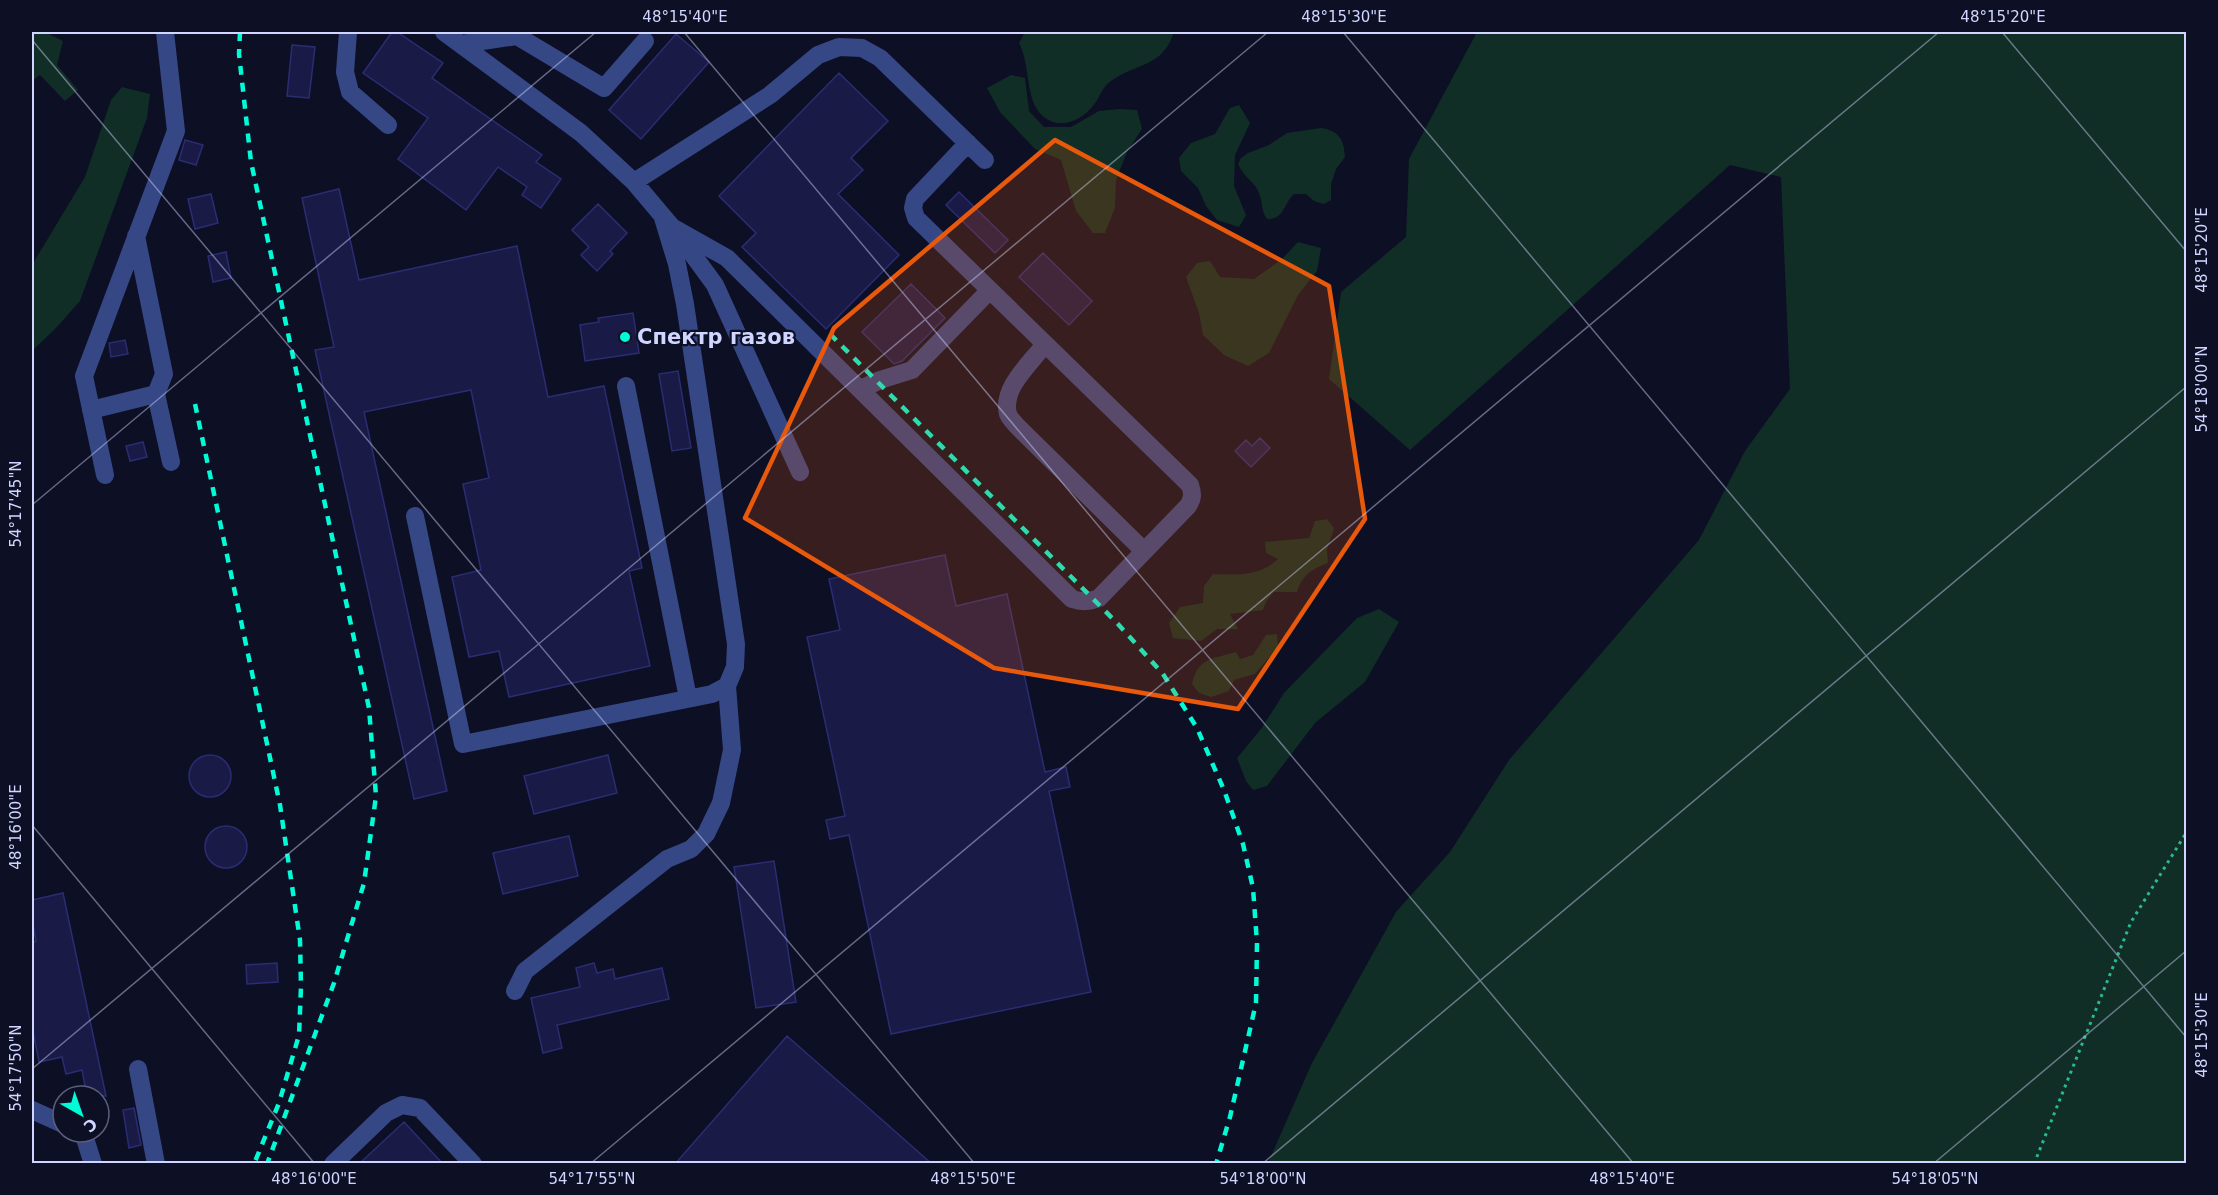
<svg xmlns="http://www.w3.org/2000/svg" width="2218" height="1195" viewBox="0 0 2218 1195" font-family="'DejaVu Sans',sans-serif">
<style>
.green{fill:#102e26}
.building{fill:#191a46;stroke:#2a2d72;stroke-width:1.5}
.lines{fill:none;stroke-linecap:round;stroke-linejoin:round}
.path{stroke:#2ab98e;stroke-width:3;stroke-dasharray:3 4.5;stroke-linecap:butt}
.minor{stroke:#364785;stroke-width:18}
.rail{stroke:#00fbd7;stroke-width:4.5;stroke-dasharray:9 8;stroke-linecap:butt}
.marked{fill:#e8590c;fill-opacity:0.2;stroke:#e8590c;stroke-width:4.5;stroke-linejoin:round}
.ticks{fill:none;stroke:#d0d6ff;stroke-width:1.5;stroke-opacity:0.45}
.poi-dot{fill:#00fbd7;stroke:#0d0f24;stroke-width:2}
.labels{text-anchor:middle;dominant-baseline:central;stroke-width:4.5;stroke-linejoin:round;paint-order:stroke}
.poi-label{font-size:21px;font-weight:bold;fill:#d0d6ff;stroke:#0d0f24;text-anchor:start}
.neatline{fill:none;stroke:#d0d6ff;stroke-width:2}
.ticks-label{font-size:15px;text-anchor:middle;fill:#d0d6ff}
</style>
<rect width="100%" height="100%" fill="#0d0f24"/>
<path class="green" d="M32,32H45L63,41L57,65L78,90L65,101L40,75L32,81Z
M1025,32H1174C1163,68 1135,63 1111,81C1101,88 1100,98 1092,107C1081,120 1062,129 1047,119C1023,104 1032,67 1019,43Z
M1477,32H2186V1163H1268L1312,1063L1396,912L1450,852L1509,760L1699,540L1745,451L1790,389L1781,177L1730,165L1410,450L1329,379L1341,292L1406,237L1409,159Z
M1011,75L1025,78L1029,111L1044,127H1071L1099,111L1120,109L1137,110L1142,129L1127,152L1116,180L1115,208L1105,233H1093L1076,211L1061,160L1035,149L1000,112L987,88Z
M122,87L150,94L147,118L80,301L56,328L32,351V265L85,177L111,100Z
M1239,105L1250,123L1235,155L1234,186L1246,215L1239,227L1217,220L1206,206L1198,188L1181,171L1179,158L1191,143L1215,134L1230,108Z
M1321,128C1339,131 1344,139 1345,157L1336,169L1331,184V200L1324,204L1314,201L1306,194H1294C1284,203 1284,220 1267,219C1261,210 1263,206 1260,196C1257,183 1243,177 1238,164L1241,158L1248,153L1269,145L1287,133Z
M1298,242L1321,248L1317,271L1298,295L1269,353L1248,366L1224,355L1203,335L1199,313L1186,277L1197,263L1210,261L1220,277L1254,279L1281,260Z
M1327,519L1334,528L1327,550L1328,563C1312,569 1302,575 1297,592H1274L1267,600L1263,610L1230,614L1238,629H1217L1201,641L1173,638L1169,623L1180,607L1203,603L1204,586L1213,574C1237,575 1260,576 1278,559L1266,553L1265,542L1309,538L1315,521Z
M1379,609L1399,622L1365,682L1315,723L1267,786L1253,790L1246,781L1237,758L1261,729L1284,693L1357,618Z
M1277,634L1278,647L1255,674L1234,680L1229,691L1211,697L1199,693L1192,684C1198,657 1213,659 1236,652L1240,659L1253,655L1266,635Z"/>
<path class="building" d="M392,32H397L443,63L432,78L542,155L536,162L561,179L541,208L522,195L527,187L498,167L466,210L398,159L428,118L363,73Z
M676,34L709,62L641,139L609,110Z
M292,45L315,47L309,98L287,96Z
M839,73L888,121L851,158L863,170L838,194L899,255L826,329L742,247L756,233L719,196Z
M185,140L203,145L196,165L179,160Z
M339,189L359,280L517,246L548,397L604,386L642,568L629,571L650,666L509,697L499,651L469,657L452,577L481,570L463,484L489,478L471,390L364,412L447,791L414,799L315,350L334,347L302,198Z
M959,192L1008,240L995,253L946,205Z
M211,194L218,223L195,229L188,199Z
M598,204L627,233L610,251L613,254L597,271L581,255L589,247L572,230Z
M226,252L231,278L213,282L208,256Z
M1043,253L1092,301L1069,325L1019,277Z
M911,284L945,318L902,361L894,364L862,332Z
M633,313L639,353L585,361L580,325L599,322L598,318Z
M125,340L128,354L111,357L109,343Z
M678,371L691,448L672,451L659,374Z
M1260,438L1270,448L1251,467L1235,451L1246,440L1252,446Z
M143,442L147,457L130,461L126,446Z
M945,555L956,606L1007,594L1045,772L1066,767L1070,787L1049,791L1091,992L891,1034L849,835L830,839L826,820L845,816L807,637L840,630L829,579Z
M189 776a21 21 0 1 1 42 0a21 21 0 1 1-42 0Z
M608,755L617,793L534,814L524,776Z
M205 847a21 21 0 1 1 42 0a21 21 0 1 1-42 0Z
M569,836L578,876L503,894L493,853Z
M774,861L796,1002L756,1008L734,867Z
M63,893L106,1096H87L82,1070L66,1074L62,1057L39,1062L32,1026V943L36,941L32,919V900Z
M277,963L278,982L247,984L246,965Z
M594,963L597,973L613,969L615,979L662,968L669,999L557,1025L562,1048L543,1053L531,998L580,987L576,968Z
M787,1036L932,1164H675Z
M134,1108L141,1145L129,1148L123,1110Z
M404,1122L443,1164H359Z"/>
<g class="lines">
<path class="path" d="M2034,1164L2131,922L2186,833"/>
<path class="minor" d="M348,32L345,72L350,92L388,125
M444,32L581,133L634,182L770,95L818,55L839,47L862,48L880,58L985,160
M462,44L517,36L604,88L645,41
M634,182L672,227L727,258L1072,599C1082,602 1089,602 1099,598L1188,506C1193,498 1193,494 1190,485L916,218L913,208L915,199L968,143
M677,233L715,285L800,472
M1045,344C1031,363 1001,388 1008,414C1010,419 1016,425 1020,429L1144,551
M626,386L688,698
M861,389L880,380L912,370L990,290
M156,394L171,462
M91,410L156,394L164,374L136,236
M105,475L84,376L176,131L165,32
M415,516L463,744L712,694L727,686L735,667L736,644L685,304L677,264L663,218
M515,991L525,971L667,859L691,849L706,834L721,803L732,750L727,686
M138,1069L156,1164
M32,1110L63,1124
M83,1132L93,1164
M333,1164L386,1113L402,1105L420,1108L473,1164"/>
<path class="rail" d="M240,32L239,54L251,162L369,708L376,796L364,883L334,983L267,1164
M830,334L1118,624L1163,674L1197,728L1224,790L1243,844L1253,888L1257,943L1256,1003L1230,1117L1216,1164
M195,404L280,805L300,940L301,987L299,1035L279,1103L254,1164"/>
</g>
<path class="marked" d="M1055,140L1329,286L1365,519L1238,709L994,668L745,518L834,328Z"/>
<path class="ticks" d="M684,32L1634,1164M1343,32L2186,1037M2002,32L2186,251M32,40L975,1164M32,505L596,32M32,825L315,1164M32,1069L1268,32M590,1164L1939,32M1262,1164L2186,387M1933,1164L2186,951"/>
<circle class="poi-dot" cx="625" cy="337" r="6"/>
<g class="labels">
<g class="poi-label">
<text x="637" y="337">Спектр газов</text>
</g>
</g>
<rect width="2218" height="1195" fill="none" stroke="#0d0f24" stroke-width="66"/>
<g transform="translate(81 1114) rotate(140)"><circle r="28" fill="#0d0f24" stroke="#5b5f7c" stroke-width="1.5"/>
<path d="M0-4.5L10 22L0 15L-10 22Z" fill="#00fbd7"/>
<text y="-9" font-size="16" font-weight="bold" text-anchor="middle" fill="#d0d6ff">С</text>
</g>
<rect x="33" y="33" width="2152" height="1129" class="neatline"/>
<g class="ticks-label">
<text x="685" y="22">48°15'40"E</text>
<text x="1344" y="22">48°15'30"E</text>
<text x="2003" y="22">48°15'20"E</text>
<text transform="translate(2202 250) rotate(-90)" y="5">48°15'20"E</text>
<text transform="translate(2202 389) rotate(-90)" y="5">54°18'00"N</text>
<text transform="translate(16 504) rotate(-90)" y="5">54°17'45"N</text>
<text transform="translate(16 827) rotate(-90)" y="5">48°16'00"E</text>
<text transform="translate(2202 1035) rotate(-90)" y="5">48°15'30"E</text>
<text transform="translate(16 1068) rotate(-90)" y="5">54°17'50"N</text>
<text x="314" y="1184">48°16'00"E</text>
<text x="592" y="1184">54°17'55"N</text>
<text x="973" y="1184">48°15'50"E</text>
<text x="1263" y="1184">54°18'00"N</text>
<text x="1632" y="1184">48°15'40"E</text>
<text x="1935" y="1184">54°18'05"N</text>
</g>
</svg>
